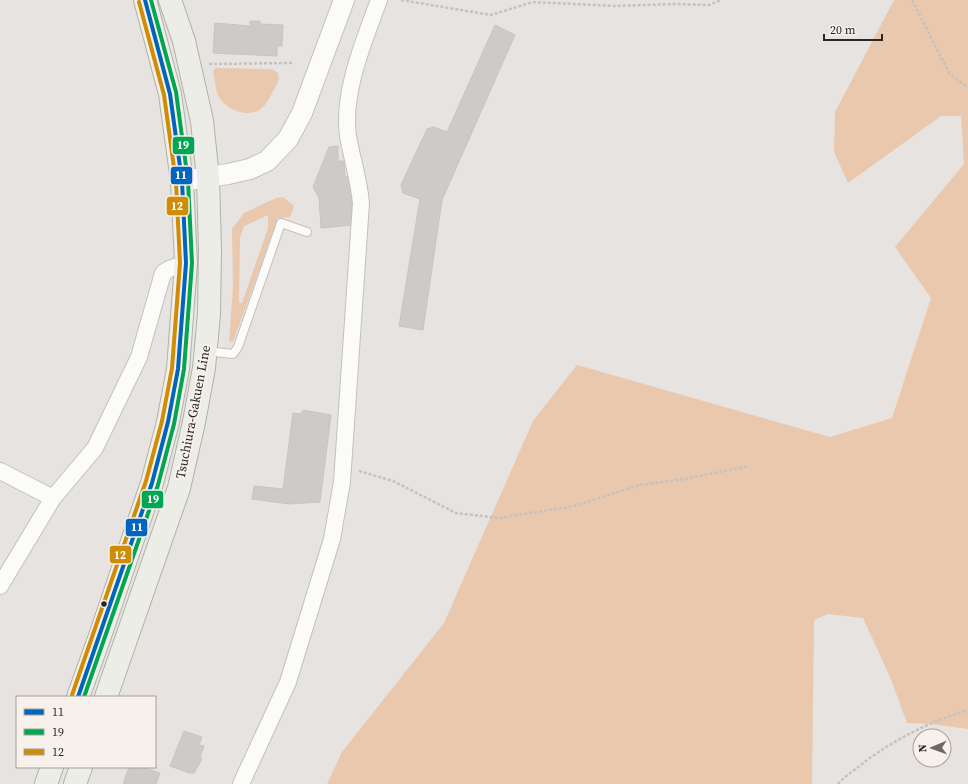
<svg xmlns="http://www.w3.org/2000/svg" width="968" height="784" viewBox="0 0 968 784" font-family="'Source Serif 4',serif">
<style>
.green{fill:#e9c8ad;fill-rule:evenodd}
.building{fill:#cecac8;stroke:#c7c4c2}
.lines{fill:none;stroke-linecap:round;stroke-linejoin:round}
.service-casing{stroke:#c3c1be;stroke-width:10}
.minor-casing{stroke:#c3c1be;stroke-width:18}
.tertiary-casing{stroke:#c3c1be;stroke-width:22}
.primary-casing{stroke:#b1b2a7;stroke-width:24}
.path{stroke:#c4c2c1;stroke-width:2.5;stroke-dasharray:3 2;stroke-linecap:butt}
.service{stroke:#fbfbfa;stroke-width:8}
.minor{stroke:#fbfbfa;stroke-width:16}
.tertiary{stroke:#fbfbfa;stroke-width:20}
.primary{stroke:#edede8;stroke-width:22}
.bus-1-casing{stroke:#f7f0eb;stroke-width:7}
.bus-2-casing{stroke:#f7f0eb;stroke-width:7}
.bus-3-casing{stroke:#f7f0eb;stroke-width:7}
.bus-1{stroke:#0065bd;stroke-width:4}
.bus-2{stroke:#00a651;stroke-width:4}
.bus-3{stroke:#ce8c07;stroke-width:4}
.bus-dot{fill:#292624;stroke:#f7f0eb;stroke-width:1.5}
.labels{text-anchor:middle;dominant-baseline:central;stroke-width:4;stroke-linejoin:round;paint-order:stroke}
.street-label{font-size:13px;fill:#292624;stroke:#f7f0eb}
.line-badge{stroke:#f7f0eb;stroke-width:1.5}
.badge-label{font-size:11px;text-anchor:middle;font-weight:bold;fill:#fff}
</style>
<rect width="100%" height="100%" fill="#e7e3e0"/>
<path class="green" d="M894,0H968V729L931,724L907,723L890,677L863,618L828,614L814,620L812,784H327L342,752L444,623L533,421L577,365L830,437L892,418L931,298L895,247L964,164L961,116H941L848,183L834,152L835,112Z
M216,68L272,69L278,73C280,81 276,86 272,93C270,97 267,103 264,106C252,120 227,111 219,97C215,90 215,78 213,70Z
M283,197L294,206L290,217L278,218L233,342L229,341L233,287L232,229L244,213L276,198ZM268,215V228L242,303H239L240,238L244,226Z"/>
<path class="building" d="M250,21H260V24L283,25L282,46H277V56L213,53L215,23L250,26Z
M495,25L515,35L442,200L423,330L399,326L420,199L403,193L401,185L427,129L434,127L447,132Z
M338,146V161H344L345,177H351L353,225L321,228L319,198L313,187L329,147Z
M303,410L331,415L320,502L289,504L252,499L254,486L283,489L293,413L301,414Z
M184,731L202,737L199,745L204,746L200,757L202,759L194,773H189L170,766Z
M129,767H141L160,773L156,784H123Z"/>
<g class="lines">
<g class="service-casing">
<path id="service" d="M206,351L233,354L238,347L281,223L307,232"/>
</g>
<g class="minor-casing">
<path id="minor" d="M0,471L53,498
M0,586L53,498L95,448L139,357L163,273L169,269L186,263
M241,784L288,682L332,539L342,482L361,203C359,180 352,159 348,136C342,92 364,41 379,0"/>
</g>
<g class="tertiary-casing">
<path id="tertiary" d="M182,181L228,174L250,169L267,161L288,139L302,113L344,0"/>
</g>
<g class="primary-casing">
<path id="primary" d="M78,697L99,639L152,483L168,422L178,369L186,263L182,181L170,94L145,0
M106,697L179,488L194,422L204,368L209,314L210,250L208,178L202,121L184,41L170,0
M46,784L52,767
M75,784L81,767"/>
</g>
<path class="path" d="M401,0L491,15L533,2L614,6L674,4L709,5L721,0
M912,0L949,73L968,88
M209,64L293,63
M359,471L393,481L456,513L499,518L574,506L640,485L685,479L749,466
M838,784C843,778 850,773 857,768C889,742 928,722 968,710"/>
<use href="#service" class="service"/>
<use href="#minor" class="minor"/>
<use href="#tertiary" class="tertiary"/>
<use href="#primary" class="primary"/>
<g class="bus-1-casing">
<path id="bus-1" d="M78,697L152,483L168,422L178,369L186,263L182,181L170,94L145,0"/>
</g>
<g class="bus-2-casing">
<path id="bus-2" d="M84,697L158,485L174,424L184,369L192,263L188,181L176,92L151,0"/>
</g>
<g class="bus-3-casing">
<path id="bus-3" d="M72,695L146,481L162,421L172,368L180,263L176,182L164,95L139,2"/>
</g>
<use href="#bus-1" class="bus-1"/>
<use href="#bus-2" class="bus-2"/>
<use href="#bus-3" class="bus-3"/>
</g>
<circle class="bus-dot" cx="104" cy="604" r="3.5"/>
<g class="labels">
<g class="street-label">
<text transform="translate(193 412) rotate(-79)">Tsuchiura-Gakuen Line</text>
</g>
</g>
<g class="line-badge">
<rect x="172" y="136" width="23" height="19" rx="4" fill="#00a651"/>
<rect x="170" y="166" width="23" height="19" rx="4" fill="#0065bd"/>
<rect x="166" y="196" width="23" height="20" rx="4" fill="#ce8c07"/>
<rect x="141" y="490" width="23" height="19" rx="4" fill="#00a651"/>
<rect x="125" y="518" width="23" height="19" rx="4" fill="#0065bd"/>
<rect x="109" y="545" width="23" height="19" rx="4" fill="#ce8c07"/>
</g>
<g class="badge-label">
<text x="183" y="149">19</text>
<text x="181" y="179">11</text>
<text x="177" y="210">12</text>
<text x="153" y="503">19</text>
<text x="137" y="531">11</text>
<text x="120" y="559">12</text>
</g>
<rect x="16" y="696" width="140" height="72" fill="#f7f0eb" stroke="#a59f9b"/>
<rect x="24" y="709" width="20" height="6" fill="#0065bd" stroke="#a59f9b"/>
<text x="52" y="716" font-size="12" fill="#292624">11</text>
<rect x="24" y="729" width="20" height="6" fill="#00a651" stroke="#a59f9b"/>
<text x="52" y="736" font-size="12" fill="#292624">19</text>
<rect x="24" y="749" width="20" height="6" fill="#ce8c07" stroke="#a59f9b"/>
<text x="52" y="756" font-size="12" fill="#292624">12</text>
<g transform="translate(932 748) rotate(268)"><circle r="19" fill="#f7f0eb" stroke="#a59f9b"/>
<path d="M0-3L7 15L0 10L-7 15Z" fill="#6c6866"/>
<text y="-6" font-size="11" font-weight="bold" text-anchor="middle" fill="#292624">N</text>
</g>
<path d="M824 34v6h58v-6" fill="none" stroke="#292624" stroke-width="2"/>
<text x="830" y="34" font-size="12" fill="#292624" stroke="#f7f0eb" stroke-width="3" paint-order="stroke">20 m</text>
</svg>
